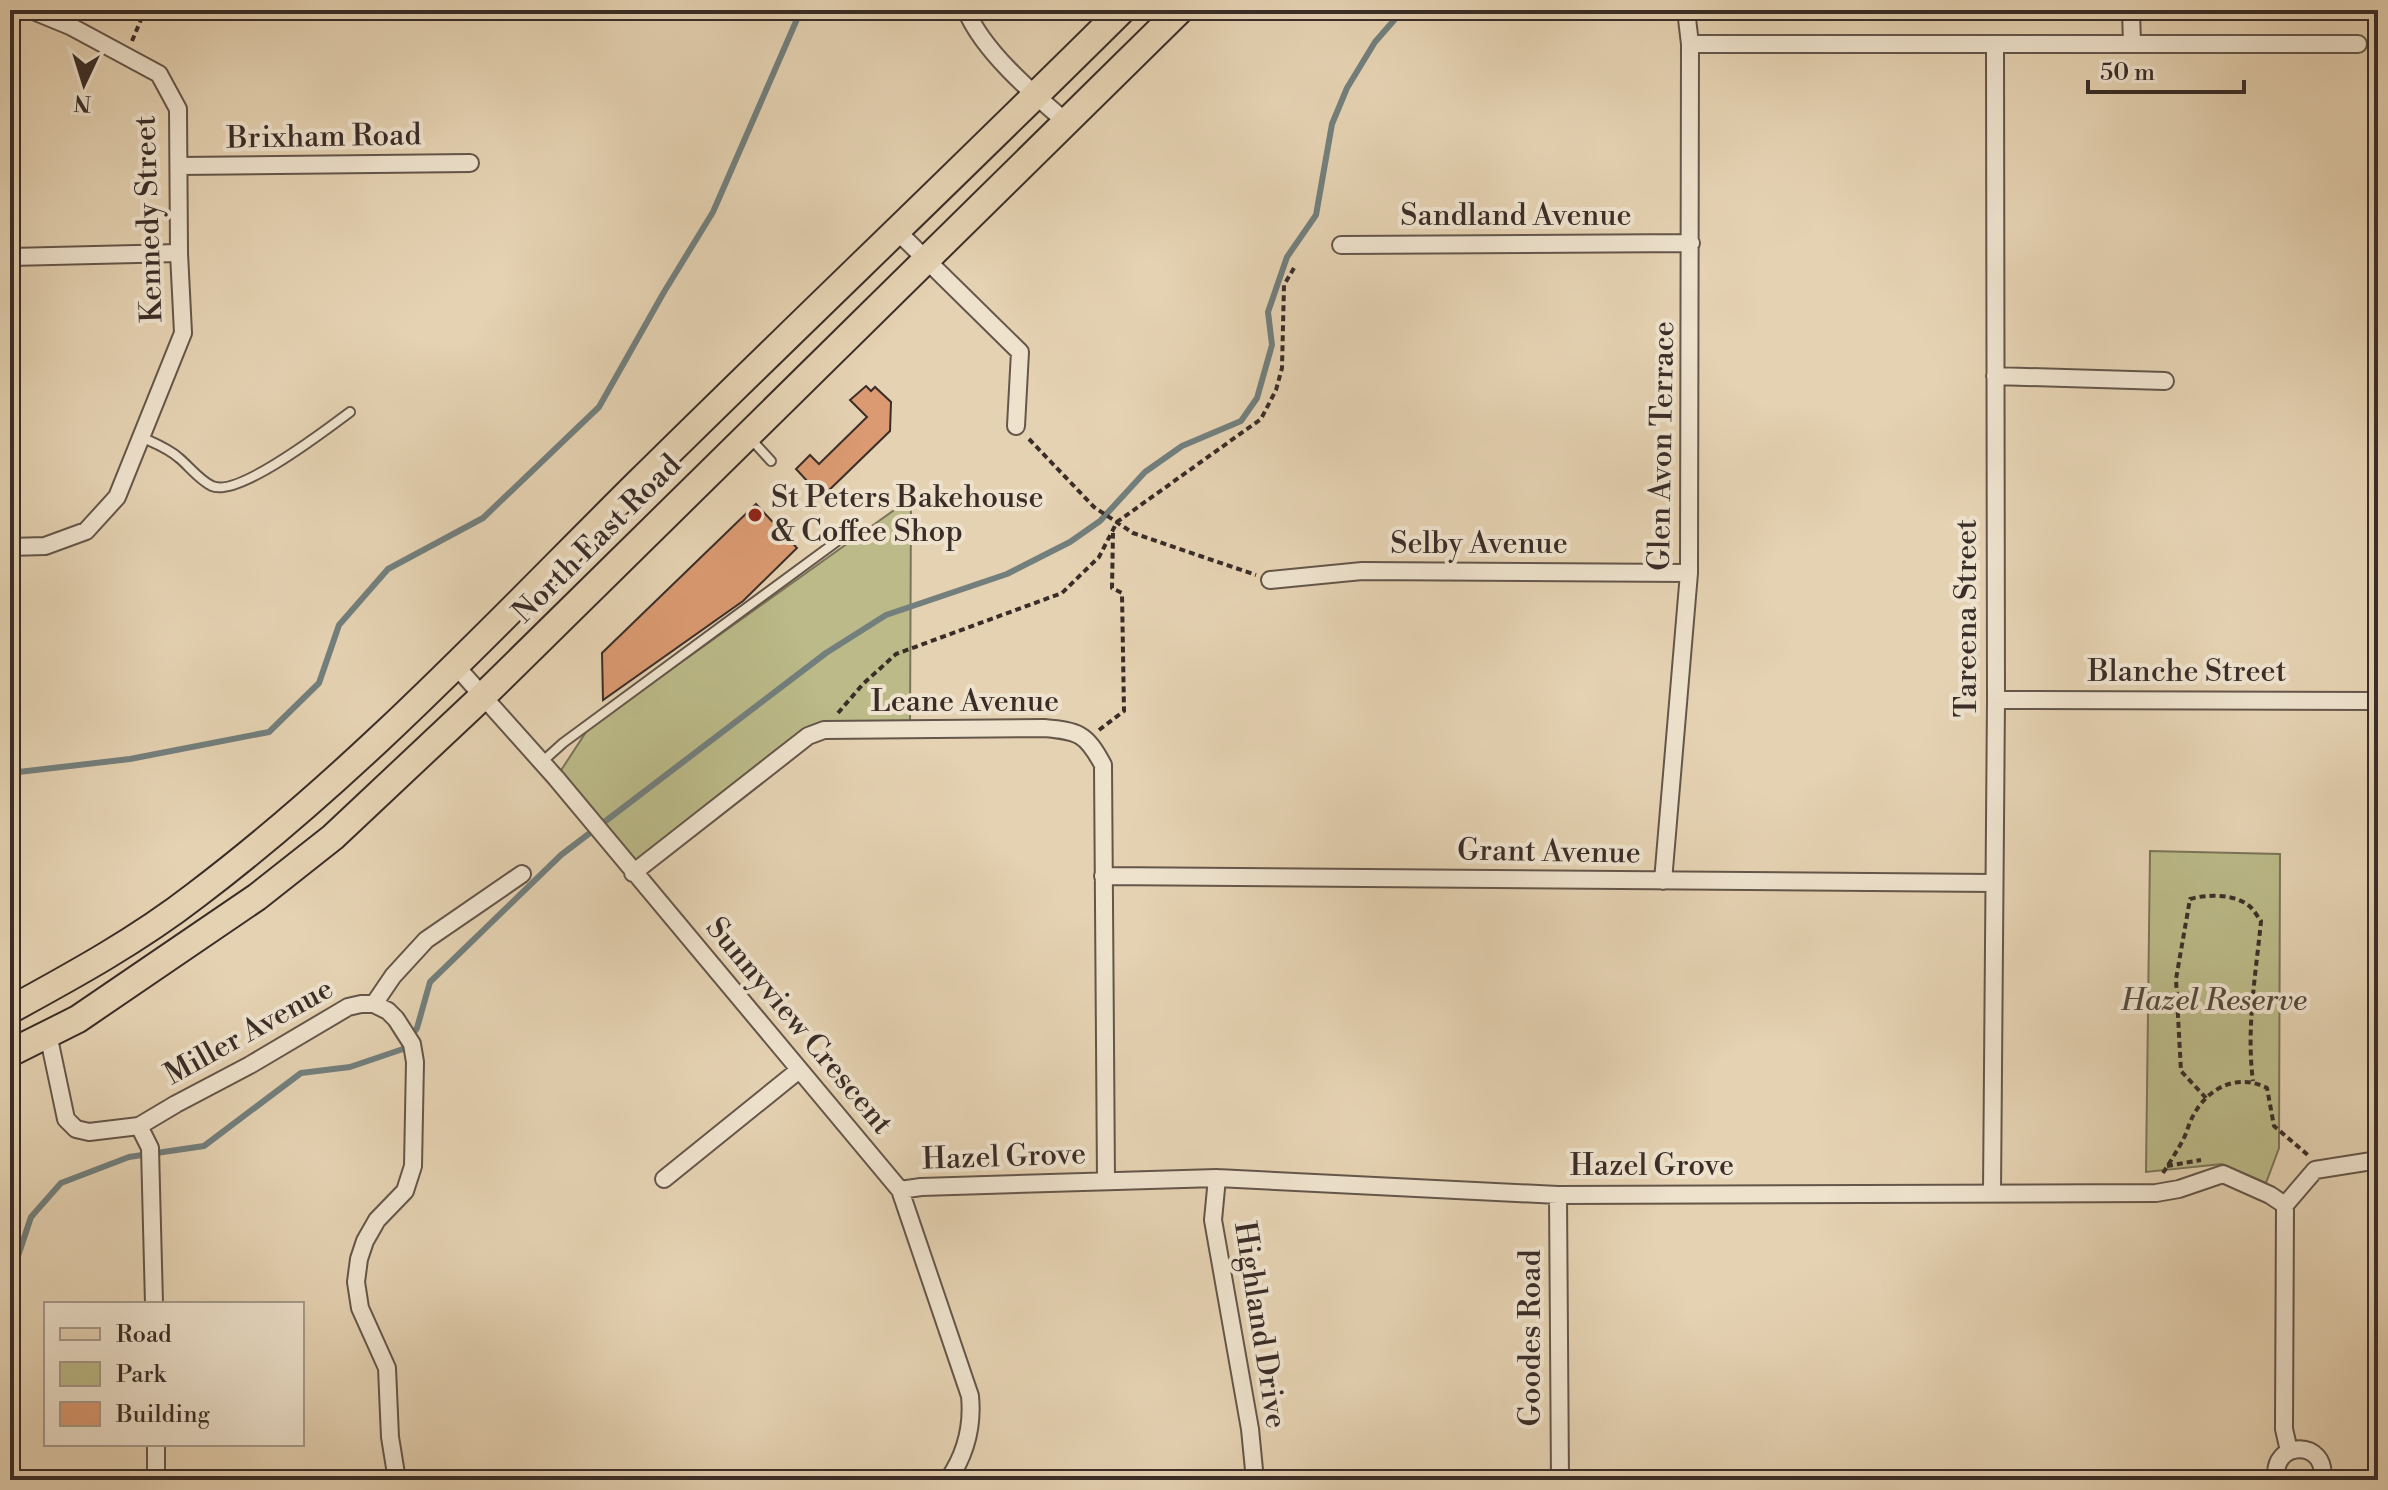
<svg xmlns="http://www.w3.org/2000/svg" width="2388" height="1490" viewBox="0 0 2388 1490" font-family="'Libre Bodoni',serif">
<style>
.green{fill:#bbba88;stroke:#7a7458;stroke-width:2}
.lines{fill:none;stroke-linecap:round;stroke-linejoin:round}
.stream{stroke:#727f7d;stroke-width:6}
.building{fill:#db9a71;stroke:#3a2d28;stroke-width:2}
.lane-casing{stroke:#65564a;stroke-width:12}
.street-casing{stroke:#65564a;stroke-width:20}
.primary-casing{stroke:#3a2d28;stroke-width:30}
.path{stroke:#3a2d28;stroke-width:4;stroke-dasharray:6 4;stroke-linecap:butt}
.lane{stroke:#eee2cd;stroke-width:8}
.street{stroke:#eee2cd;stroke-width:16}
.primary{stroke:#e5d2b2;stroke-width:26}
.poi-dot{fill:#8f2418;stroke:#eee2cd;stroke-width:3}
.labels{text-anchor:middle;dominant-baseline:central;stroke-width:8;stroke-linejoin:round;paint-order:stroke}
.street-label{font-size:30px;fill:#3a2d28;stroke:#eee2cd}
.poi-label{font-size:30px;fill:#3a2d28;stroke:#eee2cd;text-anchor:start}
.park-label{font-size:30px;font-style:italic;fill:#54493b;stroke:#eee2cd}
</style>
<rect width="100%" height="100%" fill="#e5d2b2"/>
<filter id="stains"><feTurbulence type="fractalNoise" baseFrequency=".0025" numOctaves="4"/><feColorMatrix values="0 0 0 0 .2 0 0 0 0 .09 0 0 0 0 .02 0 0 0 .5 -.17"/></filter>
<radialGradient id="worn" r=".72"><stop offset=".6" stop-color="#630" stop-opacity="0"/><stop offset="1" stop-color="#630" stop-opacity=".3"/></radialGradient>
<path class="green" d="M911,498L910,729L824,730L633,873L556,778L588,729Z
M2150,851L2280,854L2279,1148L2266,1183L2222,1164L2146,1172Z"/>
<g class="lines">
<path class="stream" d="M10,773L130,759L269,732L319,683L339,625L388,569L483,518L599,407L664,292L713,212L801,10
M10,1320L15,1265L31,1217L61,1183L129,1157L204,1146L301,1073L350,1067L403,1049L417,1028L430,982L561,855L826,653L886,615L1007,574L1070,542L1100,521L1145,472L1182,446L1241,421L1257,398L1272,345L1268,312L1287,257L1316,215L1332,124L1347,88L1375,42L1403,10"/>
</g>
<path class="building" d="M866,386L871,391L875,387L891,402L890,431L822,497L796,469L810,455L819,464L867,417L850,400Z
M756,504L797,548L743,601L603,700L602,653Z"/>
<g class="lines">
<g class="lane-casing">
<path id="lane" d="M141,437C154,443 168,448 179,458C189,466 199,480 212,486C238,498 327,429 350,412
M750,438L771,461
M542,762L563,743L836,542"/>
</g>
<g class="street-casing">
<path id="street" d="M966,10C983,51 1031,92 1066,122
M2131,10L2132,44
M1690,44H2358
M179,166L470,163
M896,230L1020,352L1016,426
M1341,245L1691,243
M10,257L179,253
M1995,376L2165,381
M10,547L45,546L86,531L117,497L183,333L179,253L178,109L159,74L70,26L31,10
M1270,580L1362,571L1689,573
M455,665L556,778L900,1190L970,1396C973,1427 966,1454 948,1480
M1996,700L2378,701
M633,873L808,736L824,730L1044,728C1078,731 1086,733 1103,765L1106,1181
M1103,876L1994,883
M1663,881L1689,573L1690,44L1686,10
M374,1004L393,976L426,940L522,874
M48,1034L66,1119L76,1129L89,1132L139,1126L176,1104L250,1065L348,1007L361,1004H374L388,1011L396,1019L412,1044L415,1062L413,1166L405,1191L377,1220L365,1241L359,1259L356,1282L360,1308L387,1368L390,1437L397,1480
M139,1126L150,1148L154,1304
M1217,1178L1213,1220L1250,1429L1255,1480
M664,1179L799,1070
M900,1190L921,1187L1217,1178L1558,1195L2156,1193L2179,1189L2223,1174L2270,1195L2285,1205
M1992,1192L1996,700L1995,44
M1558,1195L1560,1480
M2285,1205L2284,1429L2289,1451
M2285,1205L2315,1170L2378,1160
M156,1444V1480
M2277,1480C2269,1440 2329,1438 2322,1480"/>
</g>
<g class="primary-casing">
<path id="primary" d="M10,1010C74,975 138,940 196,895C356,774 494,626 637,484C798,325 962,169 1122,10
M10,1053L78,1019L257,897L333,837L483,696L1180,10"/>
</g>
<path class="path" d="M132,41L145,10
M1029,439L1094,507L1133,533L1256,575
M838,713L863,684L896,654L1062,593L1099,557L1117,522L1261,419L1276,390L1282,368L1284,285L1294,268
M1099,730L1124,711L1122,593L1112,588L1113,533
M2206,1098L2181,1071L2176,979L2190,899C2207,894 2234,894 2248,905C2253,908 2257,916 2261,921C2256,973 2246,1028 2253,1081
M2167,1166L2201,1160
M2163,1173C2170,1162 2177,1151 2183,1140C2187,1132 2189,1123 2193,1116C2208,1087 2238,1073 2267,1088L2274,1126L2309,1156"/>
<use href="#lane" class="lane"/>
<use href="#street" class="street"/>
<use href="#primary" class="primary"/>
</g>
<circle class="poi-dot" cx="755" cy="515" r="8"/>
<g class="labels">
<g class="street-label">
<text transform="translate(324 137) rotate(-1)">Brixham Road</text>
<text x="1516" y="216">Sandland Avenue</text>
<text transform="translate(149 219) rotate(-92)">Kennedy Street</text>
<text transform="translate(1662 446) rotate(-89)">Glen Avon Terrace</text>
<text transform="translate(597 539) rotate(-45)">North East Road</text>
<text x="1479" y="544">Selby Avenue</text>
<text transform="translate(1967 618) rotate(-90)">Tareena Street</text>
<text x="2187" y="672">Blanche Street</text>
<text x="965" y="702">Leane Avenue</text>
<text transform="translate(1549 852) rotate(1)">Grant Avenue</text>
<text transform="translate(799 1026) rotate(50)">Sunnyview Crescent</text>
<text transform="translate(249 1032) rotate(-29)">Miller Avenue</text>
<text transform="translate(1004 1157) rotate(-2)">Hazel Grove</text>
<text x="1652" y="1166">Hazel Grove</text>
<text transform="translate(1260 1325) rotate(81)">Highland Drive</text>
<text transform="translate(1531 1338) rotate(-90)">Goodes Road</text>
</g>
<g class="poi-label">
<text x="771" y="498">St Peters Bakehouse<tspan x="771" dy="34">&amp; Coffee Shop</tspan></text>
</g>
<g class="park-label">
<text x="2214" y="1001">Hazel Reserve</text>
</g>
</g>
<rect width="2388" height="1490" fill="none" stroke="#e5d2b2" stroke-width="40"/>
<rect x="12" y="12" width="2364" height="1466" fill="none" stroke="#3a2d28" stroke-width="4"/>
<rect x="20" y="20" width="2348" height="1450" fill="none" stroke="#3a2d28" stroke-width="2"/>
<rect x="44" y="1302" width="260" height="144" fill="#eee2cd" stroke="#a69a8b" stroke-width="2"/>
<rect x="60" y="1328" width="40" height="12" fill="#e5d2b2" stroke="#a69a8b" stroke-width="2"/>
<text x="116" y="1342" font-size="24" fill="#3a2d28">Road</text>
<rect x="60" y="1362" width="40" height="24" fill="#bbba88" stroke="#a69a8b" stroke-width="2"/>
<text x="116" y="1382" font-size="24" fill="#3a2d28">Park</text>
<rect x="60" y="1402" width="40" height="24" fill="#db9a71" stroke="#a69a8b" stroke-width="2"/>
<text x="116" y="1422" font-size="24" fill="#3a2d28">Building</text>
<g transform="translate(84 84) rotate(184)" stroke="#eee2cd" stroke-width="6" paint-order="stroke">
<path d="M0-6L14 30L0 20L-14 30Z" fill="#3a2d28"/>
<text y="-12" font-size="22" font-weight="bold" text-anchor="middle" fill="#3a2d28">N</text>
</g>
<path d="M2088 80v12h156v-12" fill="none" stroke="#3a2d28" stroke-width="4"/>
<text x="2100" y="80" font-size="24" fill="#3a2d28" stroke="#eee2cd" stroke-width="6" paint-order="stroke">50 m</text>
<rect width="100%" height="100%" filter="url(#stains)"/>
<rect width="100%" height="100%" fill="url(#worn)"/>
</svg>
